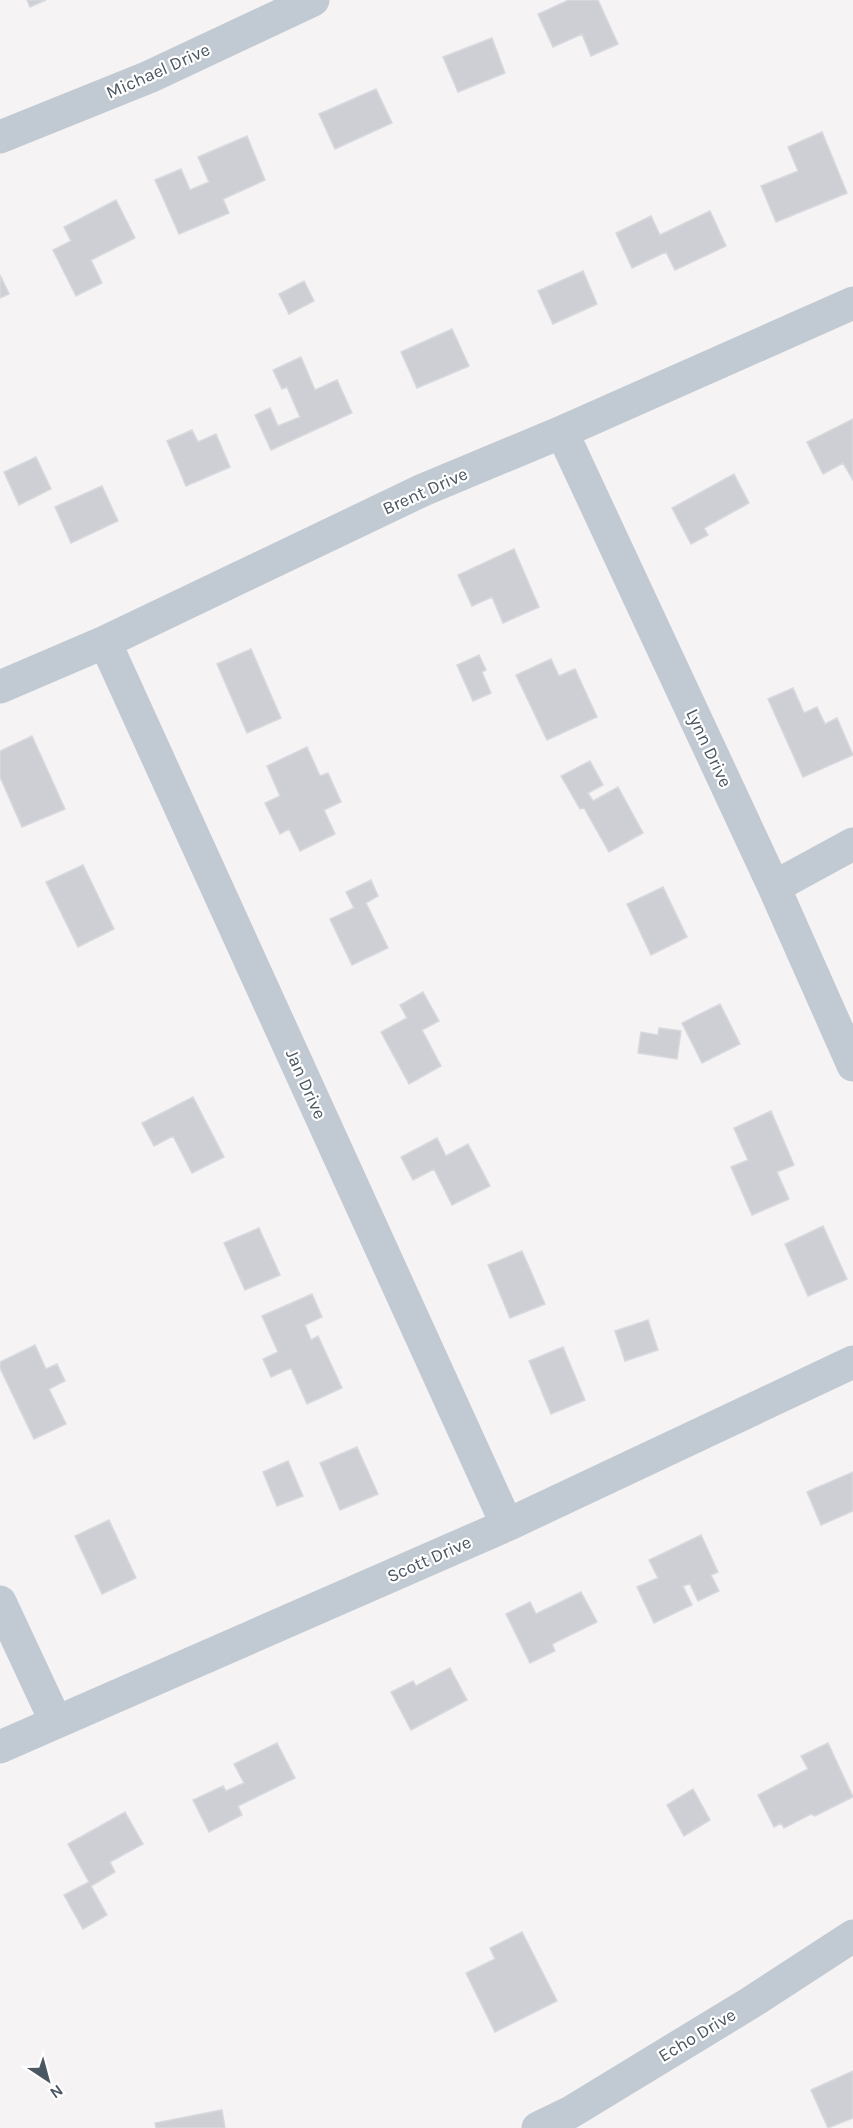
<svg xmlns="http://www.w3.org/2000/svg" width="853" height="2128" viewBox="0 0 853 2128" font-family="Karla,sans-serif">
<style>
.building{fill:#cdcfd5;stroke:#d7d9de;stroke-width:1.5}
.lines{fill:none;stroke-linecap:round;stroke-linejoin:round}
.street{stroke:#c1cad2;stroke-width:33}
.labels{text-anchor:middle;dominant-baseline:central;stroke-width:4.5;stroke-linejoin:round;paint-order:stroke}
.street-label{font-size:18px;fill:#4a5661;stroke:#fff}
</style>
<rect width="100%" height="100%" fill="#f5f3f3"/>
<path class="building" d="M27,0H46L30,7Z
M569,0H598L618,44L591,56L582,34L553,47L538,14Z
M492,38L505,73L458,92L443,57Z
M376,89L392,123L335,149L319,114Z
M822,132L847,193L776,222L761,186L798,171L788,147Z
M247,136L265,180L223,199L229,213L179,234L155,180L181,169L190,190L209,182L198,157Z
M116,200L135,238L91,260L102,283L76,296L53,250L71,241L64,227Z
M710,211L726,246L675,270L666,252L632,268L616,233L651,216L660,235Z
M583,271L597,304L553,324L538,291Z
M0,275L9,294L0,298Z
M304,281L314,301L289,314L279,294Z
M452,329L469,366L417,388L401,352Z
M301,357L315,390L337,380L352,413L271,450L255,415L270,408L278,426L300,417L287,387L282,389L273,370Z
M853,419V480L843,463L823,474L807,442Z
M192,430L198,442L216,434L230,467L186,486L167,441Z
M36,457L51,489L19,505L4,472Z
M734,474L749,503L704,528L708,535L691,544L672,508Z
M102,486L118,521L71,543L55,507Z
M514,549L539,607L503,623L492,597L472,606L458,575Z
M251,649L281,718L247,733L217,664Z
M479,655L486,670L482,672L491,693L473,701L457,665Z
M551,659L559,676L575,669L597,717L547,740L516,675Z
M793,688L804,713L817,707L825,724L837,718L853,755L803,777L768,699Z
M32,736L65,809L22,827L0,777V751Z
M307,747L320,776L328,773L341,802L324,810L335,834L300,851L289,829L280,834L265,803L280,796L267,766Z
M590,761L603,785L588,793L593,801L618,787L643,833L609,852L584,808L580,809L561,776Z
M83,865L114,929L78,947L46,882Z
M371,880L378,896L366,903L388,948L352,965L330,919L354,908L346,892Z
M663,887L687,937L651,955L627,904Z
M423,992L439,1021L422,1030L441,1066L409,1084L381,1032L407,1018L400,1005Z
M720,1004L740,1044L702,1063L682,1023Z
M659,1028L681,1031L677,1059L638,1053L641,1032L658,1035Z
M193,1097L224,1157L192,1173L173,1136L154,1146L142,1123Z
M771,1111L794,1165L777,1172L789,1199L752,1215L731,1167L748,1160L734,1128Z
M437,1138L446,1156L468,1144L490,1186L452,1205L434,1169L413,1180L401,1157Z
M823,1226L847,1279L808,1296L785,1244Z
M259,1228L280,1275L245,1290L224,1243Z
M522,1251L545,1304L510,1318L488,1265Z
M312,1294L322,1317L305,1325L311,1340L318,1336L342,1388L307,1404L291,1368L271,1377L263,1359L278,1352L262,1316Z
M648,1320L658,1350L625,1361L615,1331Z
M35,1345L46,1369L57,1364L65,1381L49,1389L66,1424L34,1439L0,1368V1362Z
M563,1347L585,1400L551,1414L529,1361Z
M357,1447L378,1494L340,1510L320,1463Z
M288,1461L303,1496L277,1506L263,1472Z
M853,1472V1511L821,1525L807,1492Z
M109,1520L136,1578L102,1594L75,1536Z
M701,1535L718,1572L711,1575L719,1591L698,1601L690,1584L683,1586L692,1605L654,1623L637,1587L658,1578L649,1560Z
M581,1592L597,1622L552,1644L555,1651L530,1663L506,1614L530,1602L536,1614Z
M450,1668L467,1700L411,1730L391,1692L413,1681L416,1686Z
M277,1743L295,1778L238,1806L242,1815L209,1832L193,1800L223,1786L226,1791L244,1783L234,1764Z
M828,1743L853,1797L815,1816L811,1814L784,1828L781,1823L774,1827L758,1795L808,1769L801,1756Z
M693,1789L710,1820L684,1836L667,1805Z
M125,1812L143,1844L110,1862L115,1872L91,1886L107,1915L83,1929L64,1895L89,1882L68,1844Z
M522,1932L557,2001L495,2032L466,1973L495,1959L490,1948Z
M853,2071V2118L828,2128L811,2090Z
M222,2110L225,2128H156L155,2123Z"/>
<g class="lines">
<path class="street" d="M0,137L149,77L313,0
M562,432L774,887L853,1065
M105,642L507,1525
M0,687L105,642L423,490L562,432L853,303
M774,887L853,844
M0,1602L56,1722
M0,1747L507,1525L853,1362
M538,2128L571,2112L750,2003L853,1936"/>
</g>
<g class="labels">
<g class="street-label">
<text transform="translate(158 71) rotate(-24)">Michael Drive</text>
<text transform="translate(425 491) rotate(-24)">Brent Drive</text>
<text transform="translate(709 748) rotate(65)">Lynn Drive</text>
<text transform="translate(306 1084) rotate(66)">Jan Drive</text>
<text transform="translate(429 1559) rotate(-24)">Scott Drive</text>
<text transform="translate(697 2035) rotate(-31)">Echo Drive</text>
</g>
</g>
<g transform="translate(48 2080) rotate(144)" stroke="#ffffff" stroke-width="4.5" paint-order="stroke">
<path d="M0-4.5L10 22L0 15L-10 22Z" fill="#4a5661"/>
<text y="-9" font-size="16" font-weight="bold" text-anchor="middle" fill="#4a5661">N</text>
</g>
</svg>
